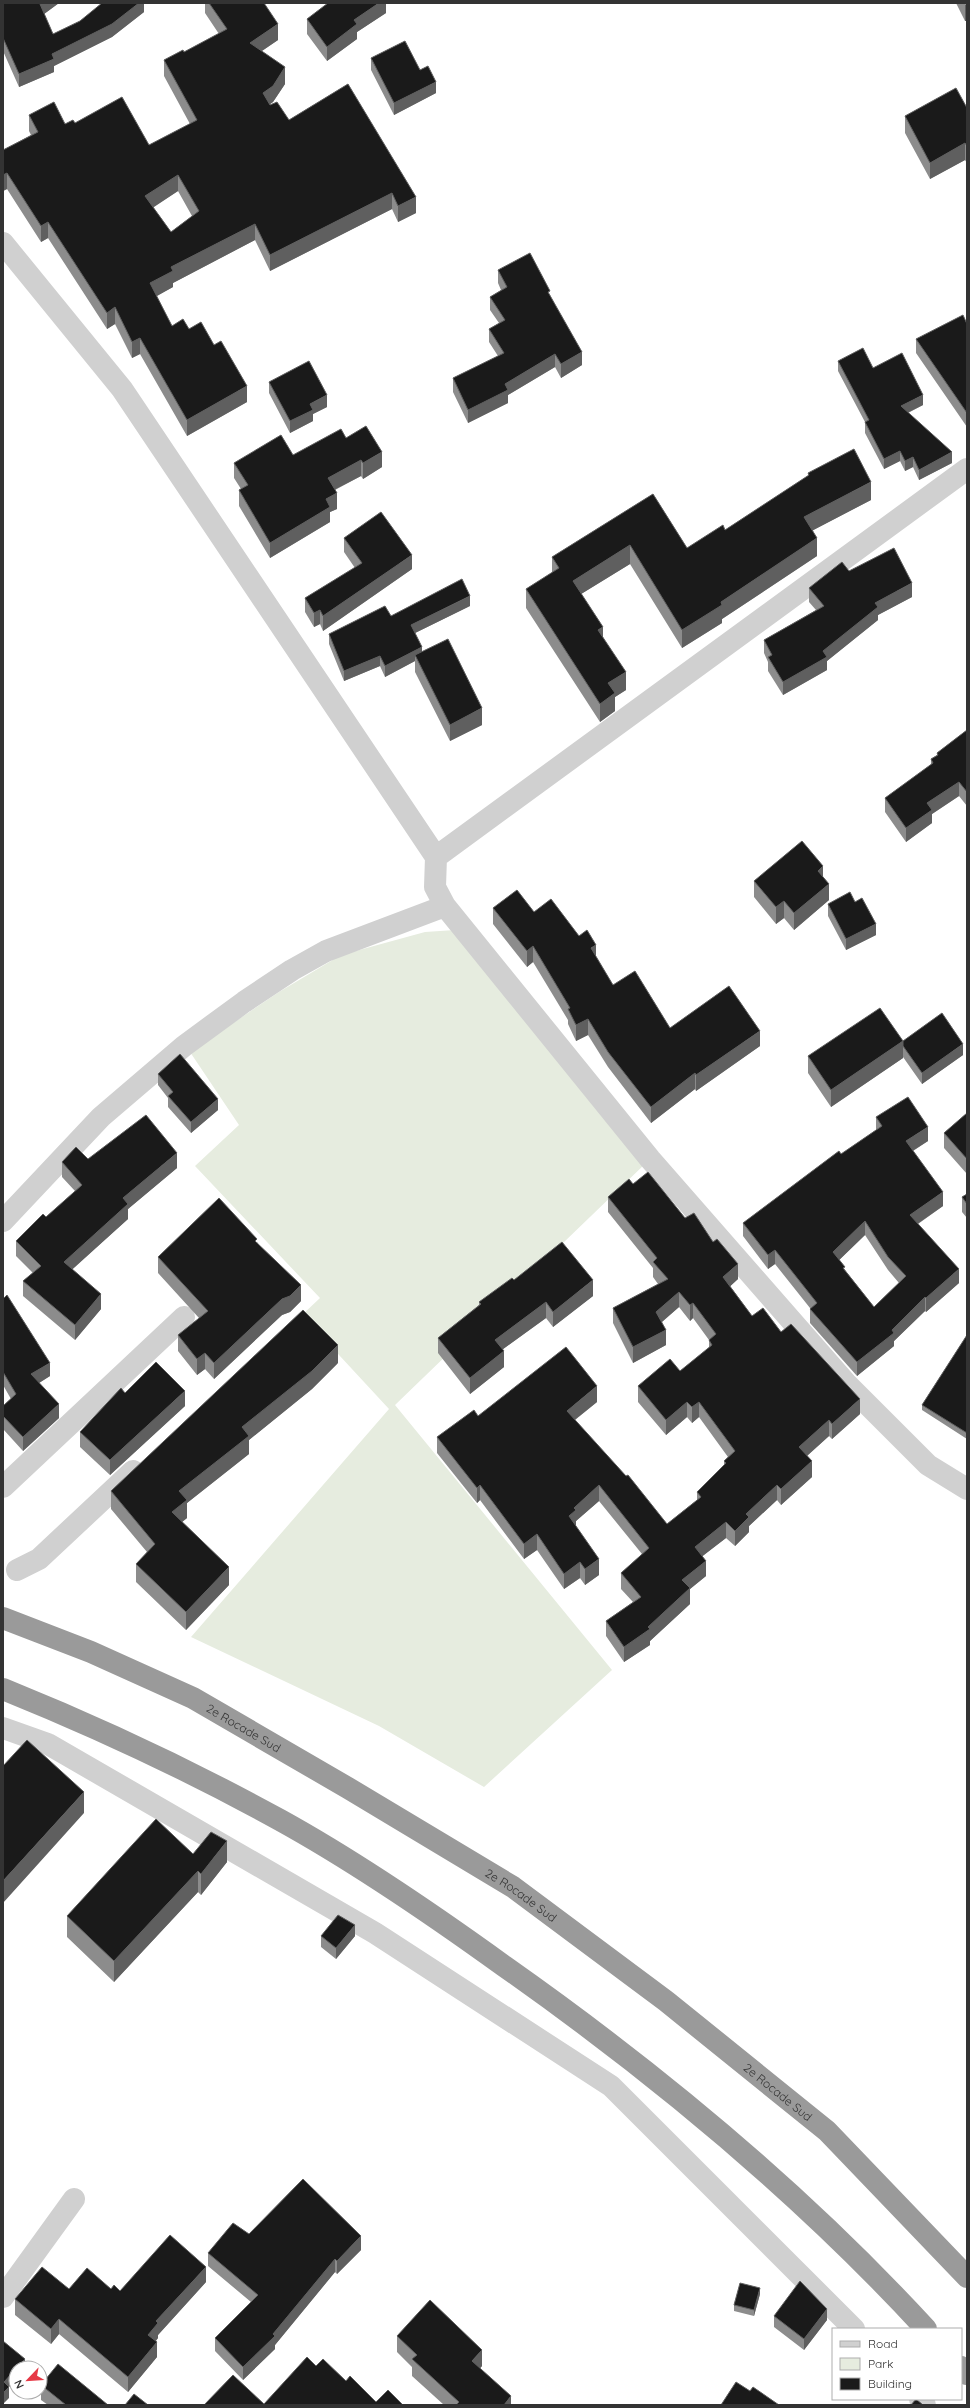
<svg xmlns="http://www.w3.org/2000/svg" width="970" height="2408" viewBox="0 0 970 2408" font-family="Quicksand,sans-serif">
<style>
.green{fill:#e6ecdf}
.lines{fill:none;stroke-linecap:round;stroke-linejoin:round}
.street{stroke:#d0d0d0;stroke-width:22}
.highway{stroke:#9a9a9a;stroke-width:22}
.wall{fill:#8c8c8c;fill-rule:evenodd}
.shaded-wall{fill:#5f5f5f}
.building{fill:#1a1a1a;stroke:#5f5f5f;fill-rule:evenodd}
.labels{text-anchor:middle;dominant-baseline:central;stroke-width:4;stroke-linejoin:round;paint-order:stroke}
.street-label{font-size:12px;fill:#333;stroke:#fff}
</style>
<rect width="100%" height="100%" fill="#fff"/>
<path class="green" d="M455,930L646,1163L395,1405L612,1670L484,1787L379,1726L191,1637L389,1409L302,1315L320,1298L195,1166L239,1125L190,1052L279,992L341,955L425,932Z"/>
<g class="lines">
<path class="street" d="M3,243L122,389L436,857
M445,906L435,887L436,857L967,469
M3,1221L101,1117L184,1046L244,1002L292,970L326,951L445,906L650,1159L846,1383L928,1465L967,1489
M3,1487L184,1317
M17,1570L39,1559L133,1471
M3,1728L48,1744L375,1933L611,2086L854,2329
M3,2297L74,2199
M920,2399L925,2405"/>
<g class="highway">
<path id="s1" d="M3,1618L91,1652L193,1698L348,1788L513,1887L666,2001L827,2131L967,2277"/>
<path d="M3,1689C97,1727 191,1771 280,1820C358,1863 432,1914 504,1966C656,2073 800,2192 926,2329"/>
<path d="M961,2367L967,2374"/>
</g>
</g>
<path class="wall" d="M3,3H59L44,14L53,34L144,3V12L112,37L54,66V72L19,87L3,51Z
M205,3H264L278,40L262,51L285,84L273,102L270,104L289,120L348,84L416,213L398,222L392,209L270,271L255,240L173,283V287L156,296L172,326L189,329L247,402L187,436L140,354L132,358L115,324L107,329L48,238L41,242L7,189L3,191V150L31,135L29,131V115L65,124L75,123L149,145L190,124L164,76V60L184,52L219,34L205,13ZM178,191L192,216L171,232L153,207Z
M386,3V13L357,32V39L327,61L307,34V19Z
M956,3H967L965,21Z
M371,58L420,70L436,93L394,115L371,70Z
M967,108V163L965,160L930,179L905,133V116Z
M498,270L550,295L582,365L561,378L555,367L508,395V403L468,423L453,392V378L498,356L489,342V329L499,323L490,310V297L501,290L498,283Z
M967,324V427L916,353V339Z
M838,361L873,368L923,405L908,413L952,463L919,480L913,467L905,471L900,461L884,469L865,433V422L838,371Z
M269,382L327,407L313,414V421L290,433L269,393Z
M346,438L382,467L363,479L361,476L335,490L337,509L330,512V522L270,558L239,506V490L241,489L234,478V463L293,455Z
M808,473L871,500L813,530L817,556L722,619V623L682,648L630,564L581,594L603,637L626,690L615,697V711L600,722L526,608V589L552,573V557L653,494L687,548L725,530L808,476Z
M344,538L412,569L323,631L320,624L314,627L305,612V598L355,568L344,552Z
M849,571L912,597L878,615V620L827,661V670L783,695L768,671V662L764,653V640L816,610L809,602V588Z
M470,606L415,633L422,652L482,725L450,741L415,672V661L385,677L380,666L344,681L329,644V634L391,616Z
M967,730V806L959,796L932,814V823L906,842L885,812V798L931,765V759L937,755V753Z
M823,877L829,900L794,930L784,918L776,924L754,897V881Z
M855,902L876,935L846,950L828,916V904Z
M493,908L534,912L596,957L613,985L670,1028L760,1046L696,1091L695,1089L651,1123L608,1067L588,1035L576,1041L568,1024V1020L533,962L527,967L493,924Z
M903,1041L963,1055L922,1084L903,1057V1058L831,1107L808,1073V1056Z
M966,1041H967V1055L966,1053Z
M158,1074L218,1110L191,1133L168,1107V1098L158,1085Z
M967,1113V1174L944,1148V1133Z
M876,1117L928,1141L913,1151L943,1206L918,1224L959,1283L926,1312L925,1311L894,1341V1346L857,1376L810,1323V1308L775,1264L768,1269L743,1236V1223L876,1130ZM865,1235L888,1270L899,1283L874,1307L845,1270L839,1260Z
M88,1159L177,1168L128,1209V1219L72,1269L101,1309L75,1340L23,1296V1281L33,1273L16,1256V1241L46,1217L75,1191L62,1177V1162Z
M633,1184L685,1218L738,1279L730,1286L752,1316L781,1332L860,1414L832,1439L829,1436L807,1456L812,1477L781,1505L777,1500L749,1526V1532L735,1546L726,1538L702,1556L706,1576L690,1589V1604L650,1641V1645L624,1662L606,1636V1621L633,1602L621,1589V1573L642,1554L599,1501L576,1521L575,1526L599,1575L585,1585L580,1578L564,1589L537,1550L524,1559L480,1500L477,1503L437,1453V1437L478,1416L597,1402L575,1420L667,1524L697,1500V1492L724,1465V1461L728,1457L699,1417L692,1423L687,1417L666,1435L638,1402V1386L680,1371L709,1348V1340L693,1318L690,1321L679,1307L662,1322L666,1345L633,1363L613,1323V1308L658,1284L653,1277V1268L608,1212V1197Z
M967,1194V1218L962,1212V1197Z
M257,1242L301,1301L290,1312L282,1315L214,1379L205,1369L197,1375L178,1351V1335L199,1318L158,1273V1257Z
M514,1280L593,1296L553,1327L546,1318L503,1349L504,1367L470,1394L438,1353V1338L479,1305V1302Z
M3,1299L50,1376L39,1383L59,1418L23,1451L3,1429V1406L11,1399L3,1385Z
M967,1335V1439L922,1410V1405Z
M338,1363L312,1389L249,1440V1454L187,1503V1518L182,1522L229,1585L186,1630L136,1582V1564L147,1552L111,1509V1491Z
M125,1393L185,1406L110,1475L80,1447V1432Z
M193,1854L227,1862L201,1895L198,1892L114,1982L67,1937V1916Z
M321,1936H355L336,1959L321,1947Z
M249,2234L361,2250L337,2274L335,2272L275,2345V2349L243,2380L215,2351V2338L251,2302L208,2266V2253Z
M206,2282L158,2335V2338L156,2341L157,2357L128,2392L59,2334L51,2344L15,2315V2299L111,2289L120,2291Z
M760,2294L754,2316L734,2311V2305Z
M774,2316L827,2320L804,2350L774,2327Z
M397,2336L482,2366L480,2368L511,2405H444L412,2376V2367L397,2352Z
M41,2385L108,2405H48L41,2400Z"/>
<path class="shaded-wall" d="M40,3H59L40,17Z
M139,3H144V12L112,37L54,66V72L19,87V74L52,54Z
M379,3H386V13L357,32V39L327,61V47L354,20Z
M965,5H967V21H965Z
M278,24V40L250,59V43Z
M285,67V84L273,102L263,109V93Z
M436,82V93L394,115V103Z
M965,143V160L930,179V163Z
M7,173V189L3,191V175Z
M178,175V191L145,213V196Z
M392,193V209L270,271V255Z
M416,197V213L398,222V206Z
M48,222V238L41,242V226Z
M255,224V240L173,283V287L150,300V283L171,267Z
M115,307V324L107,329V313Z
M140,338V354L132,358V342Z
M582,352V365L561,378V364Z
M555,354V367L508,395V403L468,423V410L505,384Z
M247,386V402L187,436V420Z
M327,395V407L313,414V421L290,433V421L310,404Z
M923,395V405L901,416V406Z
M900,451V461L884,469V459Z
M382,452V467L363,479V463Z
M952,452V463L919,480V470Z
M913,457V467L905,471V461Z
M361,460V476L328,493V478Z
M871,482V500L804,535V517Z
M337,493V509L330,512V522L270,558V543L326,499Z
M817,538V556L722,619V623L682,648V630L721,602Z
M630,545V564L573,599V581Z
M412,555V569L323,631V616Z
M912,583V597L878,615V620L827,661V670L783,695V682L823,651L875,603Z
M470,596V606L411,635V625Z
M320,610V624L314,627V613Z
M603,627V646L598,630Z
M422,647V658L415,655V661L385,677V666Z
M380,656V666L344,681V671Z
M626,672V690L615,697V711L600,722V704L608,683Z
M482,708V725L450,741V725Z
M959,782V796L932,814V823L906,842V828L927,803Z
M823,866V883L818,871Z
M829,884V900L794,930V913Z
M784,901V918L776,924V907Z
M876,924V935L846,950V939Z
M596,945V961L591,948Z
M533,946V962L527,967V951Z
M588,1019V1035L576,1041V1025Z
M760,1031V1046L696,1091V1075Z
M903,1041V1058L831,1107V1090Z
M963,1044V1055L922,1084V1073Z
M695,1073V1089L651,1123V1107Z
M218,1099V1110L191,1133V1122Z
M928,1127V1141L906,1155V1141Z
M177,1153V1168L128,1209V1219L64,1277V1262L123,1198Z
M943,1192V1206L910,1229V1215Z
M865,1221V1235L833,1266V1252Z
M775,1250V1264L768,1269V1255Z
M738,1264V1279L723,1293V1277Z
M959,1269V1283L926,1312V1298Z
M593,1280V1296L553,1327V1312Z
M301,1285V1301L290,1312L282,1315L214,1379V1363L282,1299Z
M679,1292V1307L656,1327V1312Z
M101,1294V1309L75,1340V1325Z
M925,1297V1311L894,1341V1346L857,1376V1362L892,1330Z
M546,1302V1318L495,1355V1340Z
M693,1303V1318L690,1321V1305Z
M666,1330V1345L633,1363V1347Z
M338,1345V1363L312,1389L249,1440V1454L187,1503V1518L172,1530V1512L179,1491L242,1427Z
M504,1351V1367L470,1394V1378Z
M205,1353V1369L197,1375V1359Z
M50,1363V1376L31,1388V1374Z
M597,1386V1402L567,1426V1411Z
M185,1391V1406L110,1475V1460Z
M860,1399V1414L832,1439V1424Z
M687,1402V1417L666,1435V1420Z
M699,1402V1417L692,1423V1407Z
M59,1404V1418L23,1451V1437Z
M829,1420V1436L799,1463V1447Z
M812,1461V1477L781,1505V1489Z
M480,1485V1500L477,1503V1488Z
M599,1485V1501L576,1521V1526L569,1532V1516L574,1508Z
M777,1485V1500L749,1526V1532L735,1546V1531L746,1514Z
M726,1522V1538L695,1562V1547Z
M537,1534V1550L524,1559V1544Z
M599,1559V1575L585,1585V1569Z
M706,1561V1576L690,1589V1604L650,1641V1645L624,1662V1647L648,1627L682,1580Z
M580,1562V1578L564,1589V1574Z
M229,1567V1585L186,1630V1612Z
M84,1792V1813L3,1903V1881Z
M227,1841V1862L201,1895V1874Z
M198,1871V1892L114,1982V1961Z
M355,1925V1936L336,1959V1948Z
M361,2236V2250L337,2274V2261Z
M335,2259V2272L275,2345V2349L243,2380V2367L273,2334Z
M206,2267V2282L158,2335V2338L148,2350V2335L156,2321Z
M760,2288V2294L754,2316V2310Z
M827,2309V2320L804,2350V2339Z
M59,2319V2334L51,2344V2329Z
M157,2342V2357L128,2392V2377Z
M482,2350V2366L472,2378V2361Z
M25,2359V2368H16Z
M16,2368V2380L9,2387V2398L3,2404V2392L4,2382Z
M511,2396V2405H504Z"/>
<path class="building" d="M3,3H40V4L53,34L80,21L102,3H139L112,24L52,54L54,59L19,74L3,38Z
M209,3H264L278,24L250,43L285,67L273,86L263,93L270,105L277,102L289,120L348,84L416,197L398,206L392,193L270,255L255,224L171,267L173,271L150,283L172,326L183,319L189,329L201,322L214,345L221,341L247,386L187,420L140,338L132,342L115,307L107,313L48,222L41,226L7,173L3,175V150L38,132L29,115L54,102L65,124L73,120L75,123L122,97L149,145L197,120L164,60L183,50L184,52L227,29ZM178,175L199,211L171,232L145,196Z
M328,3H379L354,20L357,24L327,47L307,19Z
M405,41L420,70L428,66L436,82L394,103L371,58Z
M956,88L967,108V146L965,143L930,163L905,116Z
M530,253L550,291L548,292L582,352L561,364L555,354L505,384L508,390L468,410L453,378L504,353L489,329L505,320L490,297L507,287L498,270Z
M963,315L967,324V413L916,339Z
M863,348L873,368L902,353L923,395L901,406L952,452L919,470L913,457L905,461L900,451L884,459L865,422L869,420L838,361Z
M309,361L327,395L310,404L313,410L290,421L269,382Z
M366,426L382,452L363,463L361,460L328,478L337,493L326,499L330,507L270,543L239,490L248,485L234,463L281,435L293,455L341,429L346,438Z
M854,449L871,482L804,517L817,538L721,602L722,605L682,630L630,545L573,581L603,627L598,630L626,672L608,683L615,693L600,704L526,589L559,568L552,557L653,494L687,548L723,525L725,530L809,475L808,473Z
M381,512L412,555L323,616L320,610L314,613L305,598L362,563L344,538Z
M894,548L912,583L875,603L878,607L823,651L827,657L783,682L768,657L772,655L764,640L824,606L809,588L842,562L849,571Z
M462,579L470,596L411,625L422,647L385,666L380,656L344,671L329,634L385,606L391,616Z
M448,639L482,708L450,725L415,655Z
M967,730V792L959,782L927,803L932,810L906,828L885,798L933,763L931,759L938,755L937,753Z
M802,841L823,866L818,871L829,884L794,913L784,901L776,907L754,881Z
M517,890L534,912L551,899L579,936L587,930L596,945L591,948L613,985L635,971L670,1028L729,986L760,1031L696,1075L695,1073L651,1107L608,1052L588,1019L576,1025L568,1009L570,1008L533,946L527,951L493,908Z
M850,892L855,902L862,898L876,924L846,939L828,904Z
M880,1008L903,1041L831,1090L808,1056Z
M942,1013L963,1044L922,1073L903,1046V1041Z
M180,1054L218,1099L191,1122L168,1096L173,1092L158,1074Z
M908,1097L928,1127L906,1141L943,1192L910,1215L959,1269L926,1298L925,1297L892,1330L894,1333L857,1362L810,1309L817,1303L775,1250L768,1255L743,1223L839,1151L841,1154L882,1126L876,1117ZM865,1221L888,1257L906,1276L874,1307L843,1268L845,1267L833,1252Z
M967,1113V1159L944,1133Z
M146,1115L177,1153L123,1198L128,1204L64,1262L101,1294L75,1325L23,1281L41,1266L16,1241L43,1214L46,1217L82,1185L62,1162L76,1147L88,1159Z
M648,1172L685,1218L694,1213L713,1242L717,1239L738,1264L723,1277L752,1316L763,1308L781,1332L791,1324L860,1399L832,1424L829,1420L799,1447L812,1461L781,1489L777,1485L746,1514L749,1517L735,1531L726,1522L695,1547L706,1561L682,1580L690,1588L648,1627L650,1629L624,1647L606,1621L641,1597L621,1573L649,1548L599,1485L574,1508L576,1510L569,1516L599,1559L585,1569L580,1562L564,1574L537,1534L524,1544L480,1485L477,1488L437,1437L474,1410L478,1416L566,1347L597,1386L567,1411L626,1476L628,1475L667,1524L701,1497L697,1492L726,1463L724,1461L735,1451L699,1402L692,1407L687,1402L666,1420L638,1386L670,1359L680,1371L712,1345L709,1340L716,1334L693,1303L690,1305L679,1292L656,1312L666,1330L633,1347L613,1308L668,1279L653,1262L657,1258L608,1197L629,1179L633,1184Z
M967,1194V1204L962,1197Z
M219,1198L257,1239L255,1241L301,1285L290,1296L282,1299L214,1363L205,1353L197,1359L178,1335L208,1311L158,1257Z
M562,1242L593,1280L553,1312L546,1302L495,1340L504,1351L470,1378L438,1338L481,1304L479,1302L512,1278L514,1280Z
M7,1295L50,1363L31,1374L59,1404L23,1437L3,1416V1406L16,1394L3,1372V1299Z
M303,1310L338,1345L312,1371L242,1427L249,1436L179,1491L187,1500L172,1512L229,1567L186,1612L136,1564L155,1544L111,1491Z
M967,1335V1433L922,1405Z
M156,1362L185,1391L110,1460L80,1432L121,1388L125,1393Z
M27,1740L84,1792L3,1881V1766Z
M156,1819L193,1854L211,1832L227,1841L201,1874L198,1871L114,1961L67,1916Z
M338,1915L355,1925L336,1948L321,1936Z
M303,2179L361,2236L337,2261L335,2259L273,2334L275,2336L243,2367L215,2338L258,2295L208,2253L233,2223L249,2234Z
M170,2235L206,2267L156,2321L158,2323L148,2335L157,2342L128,2377L59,2319L51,2329L15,2299L42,2267L69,2289L87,2268L111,2289L114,2285L120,2291Z
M800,2281L827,2309L804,2339L774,2316Z
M740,2283L760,2288L754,2310L734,2305Z
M430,2300L482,2350L472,2361L511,2396L504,2405H456L459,2402L412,2359L417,2355L397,2336Z
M3,2341L25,2359L4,2382L9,2387L3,2393Z
M307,2357L316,2366L323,2359L346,2381L350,2376L376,2402L388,2390L403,2405H204L233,2375L264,2404Z
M58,2364L108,2405H66L41,2385Z
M736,2382L750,2391L753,2387L779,2405H721Z
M134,2394L148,2405H125Z
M916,2399L923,2405H911Z"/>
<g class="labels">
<g class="street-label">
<text stroke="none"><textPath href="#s1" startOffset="265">2e Rocade Sud</textPath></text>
<text stroke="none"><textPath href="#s1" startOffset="589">2e Rocade Sud</textPath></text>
<text stroke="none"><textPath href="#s1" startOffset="913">2e Rocade Sud</textPath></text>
</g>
</g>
<rect width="970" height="2408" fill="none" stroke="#333333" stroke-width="8"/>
<rect x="832" y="2328" width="130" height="72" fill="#ffffff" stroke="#adadad"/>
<rect x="840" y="2341" width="20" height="6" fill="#d0d0d0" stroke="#adadad"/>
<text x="868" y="2348" font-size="12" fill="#333333">Road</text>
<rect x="840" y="2358" width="20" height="12" fill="#e6ecdf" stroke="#adadad"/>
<text x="868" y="2368" font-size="12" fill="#333333">Park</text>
<rect x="840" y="2378" width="20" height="12" fill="#1a1a1a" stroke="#adadad"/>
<text x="868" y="2388" font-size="12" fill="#333333">Building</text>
<g transform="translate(28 2380) rotate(245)"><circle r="19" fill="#ffffff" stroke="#adadad"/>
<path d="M0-3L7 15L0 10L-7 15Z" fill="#e63946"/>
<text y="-6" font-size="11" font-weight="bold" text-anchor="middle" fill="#333333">N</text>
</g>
</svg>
